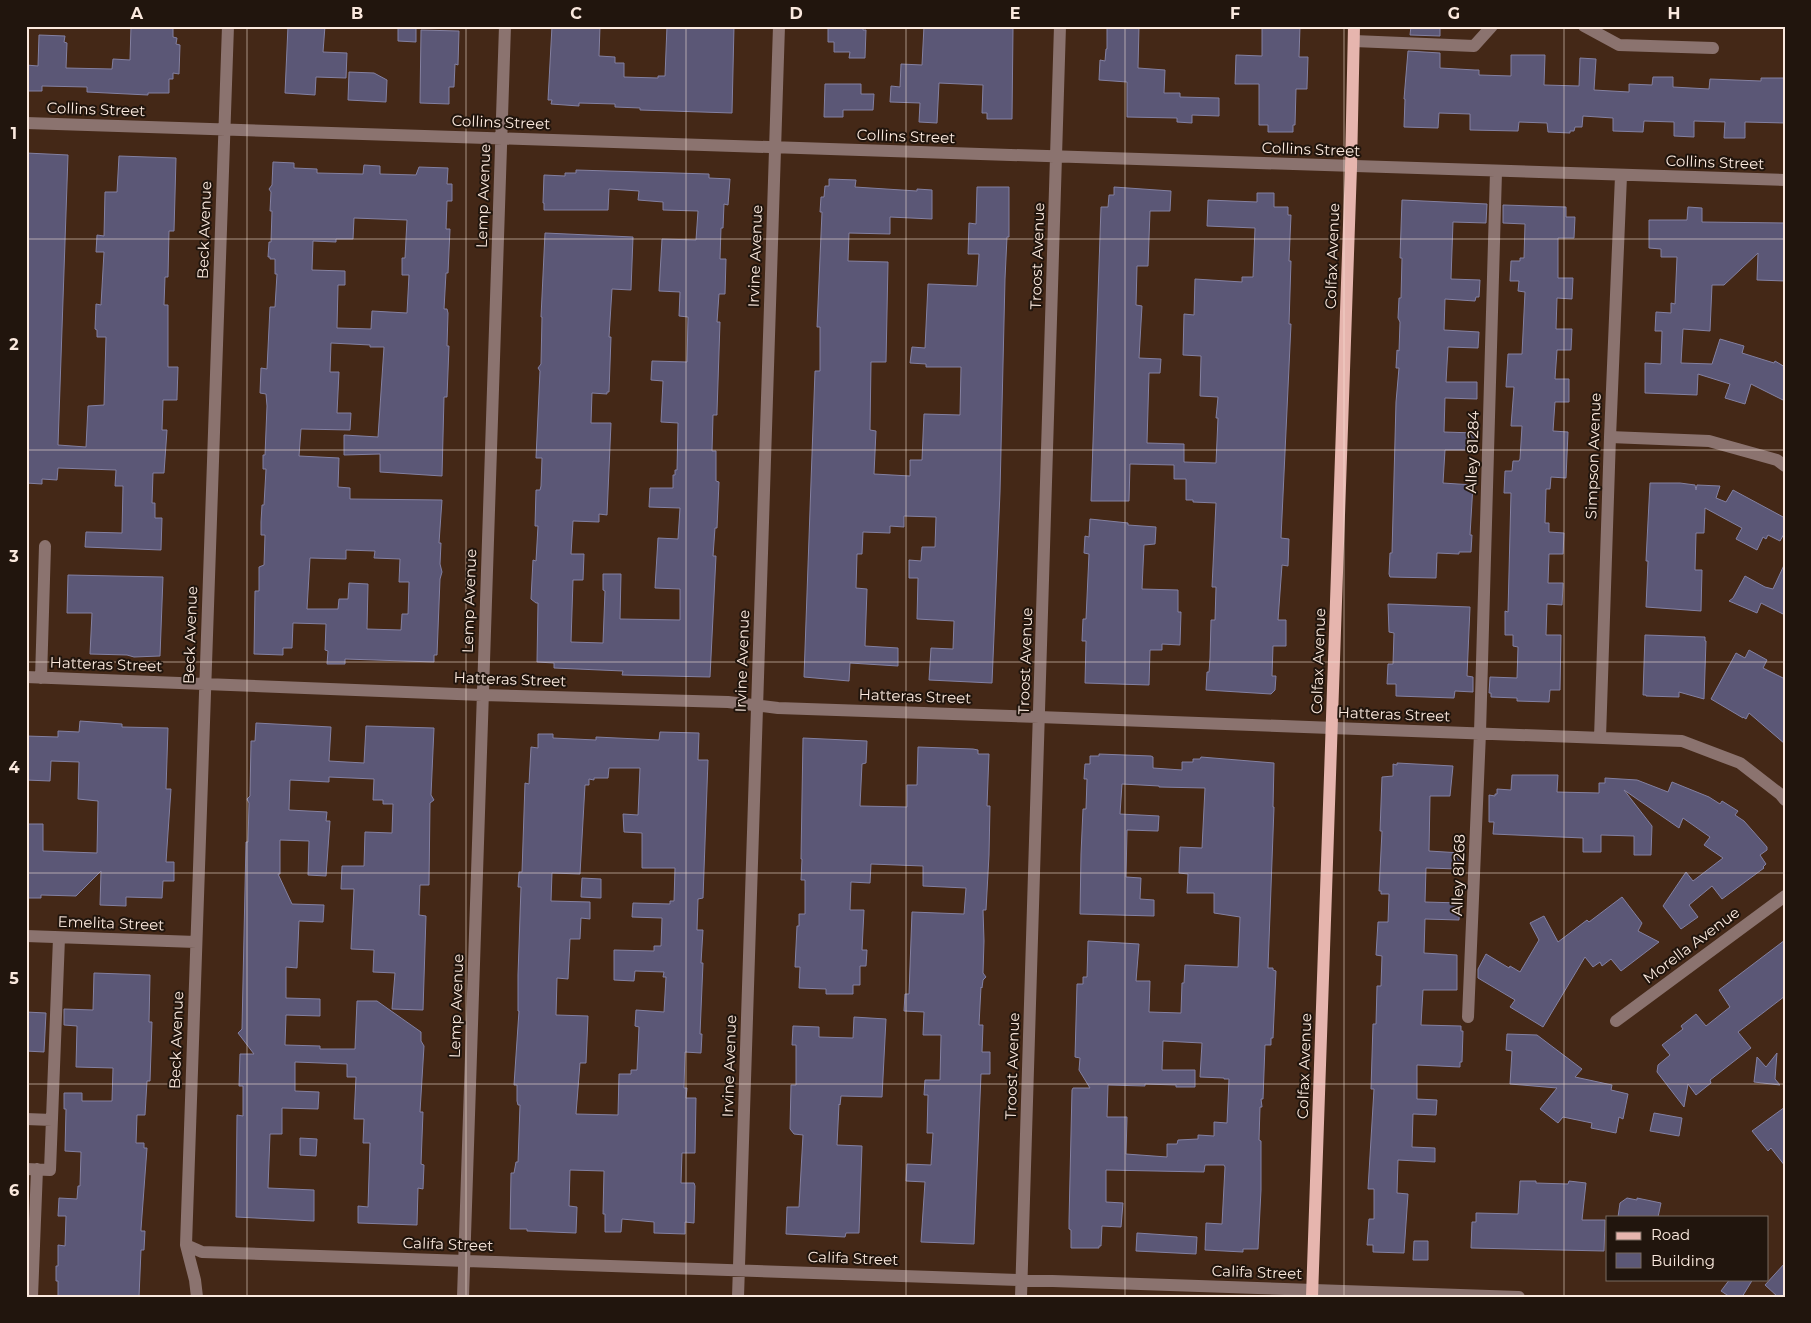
<svg xmlns="http://www.w3.org/2000/svg" width="1811" height="1323" viewBox="0 0 1811 1323" font-family="Montserrat,sans-serif">
<style>
.building{fill:#5b5776;stroke:#8380a1;fill-rule:evenodd}
.lines{fill:none;stroke-linecap:round;stroke-linejoin:round}
.minor{stroke:#8b736f;stroke-width:12}
.major{stroke:#e6b5ae;stroke-width:12}
.grid{fill:none;stroke:#fbe9de;stroke-width:1;stroke-opacity:0.55}
.labels{text-anchor:middle;dominant-baseline:central;stroke-width:4;stroke-linejoin:round;paint-order:stroke}
.street-label{font-size:15px;fill:#fbe9de;stroke:#21150d}
.neatline{fill:none;stroke:#fbe9de;stroke-width:2}
.grid-label{font-size:16px;text-anchor:middle;font-weight:bold;fill:#fbe9de}
</style>
<rect width="100%" height="100%" fill="#442817"/>
<path class="building" d="M131,26H173V37L177,38L176,44L180,45L179,74L173,73V79H169V93H148V95L87,92V87L42,86V91H26V65L38,66L39,35L65,36L64,42L67,43L66,68L112,69L113,59L130,60Z
M288,26H325L323,52L347,53L346,78L316,77L315,95L285,93Z
M398,26H416V42L398,41Z
M552,26H600L599,56L615,57V63H624V77L658,78V76H665L667,26H734L732,113L640,110V108L615,107V104L579,103V106L551,104L552,100H548Z
M828,26H863V30H866L865,58H849L850,52H834V42H828Z
M924,26H1011L1013,28L1012,119H987V113H982L983,85L939,83L937,123L919,122L920,103L890,102L891,86L900,87L901,64L922,65Z
M1107,26H1139L1138,68L1165,70L1164,93H1180V97L1219,98V116L1192,115V123L1177,122V118L1127,117V82L1099,80L1100,60L1105,61L1106,49H1107Z
M1262,26H1300L1299,57H1308L1307,87V89H1296L1295,125H1293V132H1268V125H1259V84H1235L1236,55L1262,56Z
M1411,26H1440V36L1410,35Z
M421,30L459,31L458,65L455,64L454,87H449V104L420,103Z
M1408,51L1440,53V68L1475,70H1479V75L1511,76V55H1545L1544,85L1579,86L1580,58L1596,59L1594,90L1629,92V84L1652,85L1653,77H1673V87L1709,89L1710,79L1761,81V78H1785V123L1745,122V138H1724L1725,122L1694,121V137L1674,136V122L1644,121L1643,132L1613,131V118L1583,116L1582,127H1575L1574,131H1570V133L1548,132L1547,123L1519,122L1518,131L1470,130V114L1439,113L1438,128L1404,127L1405,99H1404Z
M349,72L374,73L387,80L386,102L348,100Z
M825,84H861V94H874L873,110H843V117H824Z
M26,153L68,155L58,445L86,447L88,406L104,405L106,337H97V330L95,329L96,304L101,305L104,252H96L97,235L104,236L105,192H117L119,156L176,158L174,231H169L168,277H165L164,305H168V367H178L177,398V400H163L162,430H167L164,473H153L152,503H155V518H162L161,550L85,547L86,532L122,533L123,486H115L116,470L58,468L57,480L42,479V484L26,483Z
M273,162L294,163V168L317,169V173L363,174L364,165L380,166V174L416,175L419,167L448,168L447,184H452V201H447L446,229H450L448,273H446L444,309H447L448,313L447,346H449L447,397H444L442,476L380,472V454L344,455V435L378,437L384,347H370V345L331,343L330,372H339L337,413H351L350,430L301,429L299,456L339,458L338,487L350,488V499L442,500L439,543H441L440,564L442,572L440,579L437,655H434V662L345,659V664H327L328,651L325,650L326,624L293,623L292,648H283V655L254,654L255,591H259V567L264,565L265,535H261V522L262,505H264L266,469H263V455H265L267,406L266,394L260,393L261,368L267,369L270,307H275L277,274H275V259H270V257H268L269,242H271L272,211H270L271,192L269,189L272,185ZM354,218L407,220L405,258H402V275H409L407,313L372,311L371,329L337,328L338,285H345V271L312,270L313,241L336,242V239H353ZM346,550L375,551L374,558L400,559L399,582H409L408,614H402L401,630L367,629L368,584L349,583L348,599H339L338,609H307L310,558L346,559Z
M576,170L709,174V178L730,179L728,205L724,204L723,228H721L720,259H726L725,294H719L717,322H720L717,412V415H713L712,451H716V481L719,482L717,528H715L713,556H716L710,677L622,675L623,671L554,668V663L537,662L538,603H536L531,599L533,560L536,561L538,526H535L536,490H540L541,486L542,458H536L540,371L538,368L541,364L542,317H541L545,233L633,237L631,290L612,289L609,337H611L609,392H607V394L592,393L591,423H611L607,515L599,514V522L573,521L571,554H584L583,580H573L571,642L603,643L605,591L603,590V574H621L620,619L680,620V589L655,588L658,538L678,539L680,508L649,507L650,488H673V475H675V470H677L678,423L661,422L663,381L651,380L652,361L687,362L688,317L679,316L680,292L659,291L662,239L696,240L698,211L663,210V202L638,200L639,191L609,189L608,210H544V203H543L544,175L565,176V173H576Z
M829,179L856,180L855,187L917,191V189L932,190V219L890,217V234L849,233L848,261L888,262L886,362H871L870,430L876,431L874,474L910,476V460H922L924,414L960,415L961,367H926V364L910,363L912,347L925,348L928,284L977,286L979,254H968L969,223L976,224L977,187H1009V237H1007L1005,279L1000,492L992,683L929,680L931,648L953,649L954,621L917,619L918,578H909V560L921,561L922,547H935L936,517L904,516V527L890,526V533L863,532L862,554H857L856,588L867,589L865,646L898,648V666L850,663L849,681L804,677L815,371H820V327H817L822,212H820L821,197H824L825,186H829Z
M1114,187L1171,191L1170,211H1150L1148,266H1137L1136,305L1142,306L1139,358L1161,359L1160,373H1149L1147,443L1184,444V462L1216,463L1218,418H1216L1218,397L1200,396L1201,356L1183,355L1184,314L1194,315L1195,279L1242,282V277H1253L1255,228L1207,226L1208,200L1257,202V193H1274V207H1288V215H1291L1289,261H1291L1289,324H1291L1281,538L1289,539L1288,566L1282,565L1278,620H1286V646H1273L1272,676H1276L1275,690L1271,694L1206,690L1207,672H1209L1210,658L1211,620H1215L1216,587H1212L1216,503L1193,502V500H1186V479H1174V465L1130,464L1129,501H1091L1101,207H1108L1109,195H1114Z
M1402,200L1487,204L1486,223L1453,222L1451,279L1480,280L1479,297H1476L1475,301L1445,299L1444,330L1479,332L1478,348L1448,347L1446,382H1477V399L1445,398L1444,432L1475,433V450H1445L1443,483L1473,485L1470,535H1472L1471,552H1459V554L1437,553L1436,578L1390,577L1389,574L1390,553H1392L1396,402L1399,368H1396L1397,350L1399,351L1400,322L1398,318L1399,298H1401L1402,258H1400Z
M1503,205L1566,207V217H1575L1574,238H1558V278H1573L1572,299L1557,298L1556,329H1572L1571,350H1557L1555,379H1569V402H1555L1553,431L1568,432L1566,478L1551,477L1550,489H1546L1545,523H1549V532L1564,533L1563,554H1549L1548,583H1563V586L1562,605L1547,604L1546,635H1561L1560,690H1550L1549,702L1517,701V698L1491,697V693H1489L1490,677L1517,678L1518,647L1513,646V635H1505V611L1508,612L1511,493H1504L1505,471H1512L1513,461H1519L1520,459L1522,426H1511L1514,387H1506L1508,354H1522L1525,292L1518,291L1519,281H1510L1511,261H1520V258H1524L1525,224L1503,223Z
M1688,207L1702,208V222L1785,223V281L1757,280L1758,253L1724,285H1712L1710,331L1683,329L1681,363L1712,364L1720,339L1744,346L1742,353L1774,363L1775,361L1785,367V401L1751,384L1745,404L1725,398L1730,384L1698,374L1697,395L1645,393V363L1661,364L1662,331H1655L1656,312L1671,313V303L1675,304L1677,257H1661V249L1649,248V220H1687Z
M1650,483H1680L1695,485L1696,490L1697,485L1720,486L1716,498L1726,502L1733,490L1785,518V532L1780,541L1768,535L1766,539L1763,537L1757,550L1736,539L1742,528L1705,508L1704,533H1696L1695,570H1702L1701,611L1646,607L1648,561H1646L1647,541Z
M1090,519L1128,523V525L1156,527L1155,544L1144,545L1142,589L1178,590V612H1181L1180,645L1162,644V650H1150L1149,685L1085,683L1086,641H1082L1083,619H1086L1089,554L1084,553L1085,536L1089,537Z
M1785,563V615L1761,603L1757,613L1729,601L1733,598L1745,576L1765,587L1773,589Z
M68,575L163,577L160,656L134,657L127,655L90,654L92,613H67Z
M1388,604L1470,607L1467,676L1473,677V692L1455,691L1454,698L1396,696V684H1387L1388,664H1393L1394,633L1389,632Z
M1645,635L1705,637V641H1706L1704,699L1679,692V697L1646,696V695H1643Z
M1749,650L1767,660L1763,668L1785,679V744L1749,713L1746,719L1743,717V718L1711,699L1736,653L1745,658Z
M80,721L122,724V727L168,728L166,789H171L166,862H174V881H163L162,898L126,897V906L100,905L101,871L76,896L41,895V898H26V824H43V851L97,853L98,801L78,799L79,762L51,761L50,781L26,780V736L58,737V731L79,732Z
M256,723L331,727L329,761L364,763L366,726L434,728L431,795L434,800L430,803L429,885H420L419,915L426,916L423,1010L392,1009L395,973L373,972L374,950L351,949L354,889H341L342,866H364L365,832L392,833L393,804H383V800H373L374,779L329,777V782L290,780L289,810L327,812L326,821H330L326,876L308,875L309,841L280,840V874H278L292,904L324,905L323,922L299,921L297,968L286,967V998L320,999V1016L286,1015L285,1045L320,1046V1049H355L357,1001H377L421,1032V1041L424,1046L420,1112H423L421,1164L424,1165L423,1189L418,1188L417,1225L358,1223V1206L368,1207L370,1143H363L364,1119H354L356,1077H347V1064L295,1062V1091L319,1092L318,1109L282,1108V1134H270L268,1188L314,1190V1221L236,1217L237,1115L243,1116V1086H239L240,1054H254L238,1033L242,1029L246,842H248L249,803L247,799L250,796L251,741H255Z
M660,732L699,733L698,760H708L703,898L698,899L697,930H703L701,963H703L700,1034H702L701,1053L685,1052L684,1088H687L686,1098H696L695,1153H682L681,1183H694L695,1186L694,1223L685,1222V1234L654,1233V1222L622,1219L621,1232H605V1214H603L604,1171L570,1170L569,1206L577,1207L576,1233L527,1231V1229H510L511,1173H514L516,1162H518L520,1105H518L517,1101V1085H514L519,1011H518V975L521,887H518L519,872H522L525,783L529,784L531,747L538,748V734H553V738L596,740V737L659,740ZM609,768H640L638,815L623,814L624,832L642,833V868H675L674,901H670V904L633,903L632,917L662,918L661,946H654V951L614,950V980L634,981L635,971L664,972L663,977H666L664,1012L636,1010L635,1026L639,1027L637,1070H631V1074H619L618,1115L576,1114L580,1063H586L588,1016L556,1015L557,978L568,979L570,939H580L581,918L590,919V902L551,901L552,873L580,874L585,785H589V779L594,780V778H608Z
M803,738L867,741L866,763L862,764L860,806L907,807V785H917L918,747L973,749L978,750V754H989L987,806H990L989,855L986,910H983L984,941L983,973L986,977L983,980L982,988L981,987L979,1025H983L982,1052H990V1074H981L974,1244L921,1242L925,1182L906,1181L907,1164L931,1165L933,1133H927L928,1095H924L925,1080H940L941,1035H923L924,1012L904,1011L905,994H909L912,912L964,914L966,888L923,886V866L871,864L870,883L851,882L850,910H864L862,950H867L866,966H860V985H853V994H826V989L799,988L800,967H795L797,926H799V914H805V880H801L802,859H801Z
M1099,754L1151,756L1153,757V768L1182,770V762H1193V759H1200L1201,757L1274,763L1273,807H1274L1268,968H1273V970L1276,971L1273,1038H1271V1045H1265L1263,1099H1261L1262,1107H1260L1259,1140L1261,1141V1190L1258,1249H1243V1252L1205,1250L1206,1223L1222,1224L1225,1167L1224,1165H1205L1204,1172L1106,1170V1202L1123,1203L1121,1227L1102,1226L1101,1246H1099V1248H1071V1230L1069,1229V1221L1072,1090L1073,1088H1090L1079,1070L1080,1058L1075,1057L1077,984H1083V977H1087L1088,941L1139,944L1136,981H1150L1149,1012L1181,1013L1182,983H1184L1185,965L1238,967L1240,917L1214,913V893H1187L1188,874L1179,873L1180,847L1202,848L1205,788L1159,787V786L1122,784L1120,814L1159,816L1158,831L1127,830L1126,877L1141,878L1140,899L1154,900V916L1080,914L1081,854L1083,809H1086L1087,779H1084L1085,764H1090V756H1099ZM1163,1041L1202,1043L1200,1077L1224,1078V1079H1229L1227,1123L1214,1122V1136L1198,1135V1139L1178,1140L1177,1144H1167V1157L1126,1154L1127,1117H1107L1108,1085L1145,1086V1084L1176,1085V1087H1195V1070H1162Z
M1397,763L1453,766L1450,796H1430L1429,851L1461,853L1460,869L1426,868L1425,902L1460,903L1459,920L1425,919L1424,953L1457,955V990H1423L1421,1025L1461,1026V1031H1463L1462,1062H1460V1067L1417,1065V1099L1437,1100L1436,1115L1413,1114L1412,1147L1435,1148V1162L1398,1160L1397,1193L1408,1194L1404,1253L1373,1252V1245H1367L1369,1219H1374V1189H1368L1374,1089H1371L1373,1024H1376L1377,986H1381L1382,956L1376,955L1378,922H1388L1389,894H1381V891H1379L1382,831H1380L1382,777L1393,776V764L1397,765Z
M1512,775H1558L1557,792L1599,793V783H1605V778L1637,780L1668,792L1672,782L1709,797L1720,804L1722,801L1738,811L1735,815L1744,821L1767,847V850L1760,855L1766,864L1763,867L1764,868L1722,899L1712,886L1689,905L1698,917L1681,929L1663,906L1686,872L1693,881L1723,858L1704,845L1710,837L1683,818L1679,828L1624,790L1652,826L1651,855H1634V836L1601,835V852H1583V838L1493,834L1494,822H1489V795L1495,796V794H1497V789L1511,790Z
M582,878L601,879V898L581,897Z
M1622,897L1642,923L1638,931L1659,942L1621,971L1611,959L1602,966L1600,962L1593,967L1585,957L1543,1027L1510,1007L1515,1000L1478,978V969L1486,954L1509,968L1510,966L1520,972L1539,940L1530,923L1544,916L1558,942L1587,920L1589,922Z
M1785,940V996L1738,1032L1751,1048L1710,1080L1711,1083L1696,1095L1688,1084L1684,1107L1657,1072L1658,1065L1670,1055L1662,1045L1683,1029L1681,1026L1696,1014L1706,1026L1730,1007L1719,990Z
M94,973L150,975L149,1022H152L150,1081H147L145,1115H137L136,1143H144V1148H147L141,1229V1231H145L144,1250H141L139,1297H58V1281H56V1266H58V1245L65,1246L66,1216H58L59,1198L77,1199L78,1186H80L81,1152L65,1151L66,1109H64V1093H82V1101H112L113,1068L76,1067L77,1026L64,1025V1009L93,1010Z
M26,1012L46,1013L44,1052L26,1051Z
M854,1017L886,1019L882,1097L841,1096L840,1105L839,1104L837,1145L862,1146L859,1233H846L845,1237L786,1234L787,1207H799L803,1135L794,1134L790,1129L791,1085H796V1045H792L793,1026L819,1027V1037L853,1038Z
M1507,1034L1537,1035L1582,1069L1575,1077L1612,1085L1611,1090L1628,1094L1623,1119L1619,1117L1616,1133L1591,1128L1592,1123L1563,1117L1558,1123L1540,1109L1557,1088L1510,1084L1512,1051L1506,1050Z
M1777,1053L1775,1079L1780,1085L1754,1082L1757,1057L1766,1067Z
M1785,1107V1166L1771,1148L1768,1151L1752,1131Z
M1654,1113L1682,1118L1679,1136L1650,1131Z
M300,1138L317,1139L316,1156L300,1155Z
M1520,1181H1536V1183L1568,1184L1569,1181L1586,1183L1582,1220H1605L1604,1251L1471,1248L1472,1222H1476V1213L1518,1214Z
M1627,1198L1637,1200V1198L1661,1203L1658,1217H1618L1620,1203Z
M1137,1233L1197,1237L1196,1254L1136,1251Z
M1414,1241H1428V1260H1413Z
M1785,1263V1297H1778L1765,1285Z
M1730,1279H1753L1742,1297H1730L1721,1291Z"/>
<g class="lines">
<path class="minor" d="M1584,26L1619,45L1713,48
M1354,41L1474,46L1492,26
M26,123L1785,180
M1610,437L1709,441L1777,460L1785,466
M26,677L482,695L728,702L778,708L1039,717L1682,741L1740,763L1780,794L1785,800
M41,678L45,546
M1600,738L1610,437L1621,176
M26,936L196,942
M1468,1017L1480,733L1496,172
M1616,1021L1785,896
M26,1119L52,1120
M26,1169L50,1170L59,938
M186,1245L202,1252L1519,1297
M26,1296L32,1297L37,1169
M197,1297L195,1280L186,1245L228,26
M463,1297L505,26
M738,1297L779,26
M1021,1297L1060,26"/>
<path class="major" d="M1312,1297L1351,167L1354,26"/>
</g>
<path class="grid" d="M247,26V1297M466,26V1297M686,26V1297M906,26V1297M1125,26V1297M1344,26V1297M1564,26V1297M26,239H1785M26,450H1785M26,662H1785M26,873H1785M26,1084H1785"/>
<g class="labels">
<g class="street-label">
<text transform="translate(96 109) rotate(2)">Collins Street</text>
<text transform="translate(501 122) rotate(2)">Collins Street</text>
<text transform="translate(906 136) rotate(2)">Collins Street</text>
<text transform="translate(1311 149) rotate(2)">Collins Street</text>
<text transform="translate(1715 162) rotate(2)">Collins Street</text>
<text transform="translate(483 196) rotate(-88)">Lemp Avenue</text>
<text transform="translate(204 230) rotate(-88)">Beck Avenue</text>
<text transform="translate(755 256) rotate(-88)">Irvine Avenue</text>
<text transform="translate(1037 256) rotate(-88)">Troost Avenue</text>
<text transform="translate(1332 256) rotate(-88)">Colfax Avenue</text>
<text transform="translate(1472 452) rotate(-88)">Alley 81284</text>
<text transform="translate(1593 456) rotate(-88)">Simpson Avenue</text>
<text transform="translate(469 601) rotate(-88)">Lemp Avenue</text>
<text transform="translate(190 635) rotate(-88)">Beck Avenue</text>
<text transform="translate(742 661) rotate(-88)">Irvine Avenue</text>
<text transform="translate(1025 661) rotate(-88)">Troost Avenue</text>
<text transform="translate(1318 661) rotate(-88)">Colfax Avenue</text>
<text transform="translate(106 664) rotate(2)">Hatteras Street</text>
<text transform="translate(510 679) rotate(2)">Hatteras Street</text>
<text transform="translate(915 696) rotate(2)">Hatteras Street</text>
<text transform="translate(1394 714) rotate(2)">Hatteras Street</text>
<text transform="translate(1458 875) rotate(-88)">Alley 81268</text>
<text transform="translate(111 923) rotate(2)">Emelita Street</text>
<text transform="translate(1691 945) rotate(-37)">Morella Avenue</text>
<text transform="translate(456 1006) rotate(-88)">Lemp Avenue</text>
<text transform="translate(176 1040) rotate(-88)">Beck Avenue</text>
<text transform="translate(729 1066) rotate(-88)">Irvine Avenue</text>
<text transform="translate(1012 1066) rotate(-88)">Troost Avenue</text>
<text transform="translate(1304 1066) rotate(-88)">Colfax Avenue</text>
<text transform="translate(448 1244) rotate(2)">Califa Street</text>
<text transform="translate(853 1258) rotate(2)">Califa Street</text>
<text transform="translate(1257 1272) rotate(2)">Califa Street</text>
</g>
</g>
<rect width="1811" height="1323" fill="none" stroke="#21150d" stroke-width="55"/>
<rect x="1606" y="1216" width="162" height="65" fill="#21150d" stroke="#786a61"/>
<rect x="1616" y="1232" width="25" height="8" fill="#e6b5ae" stroke="#786a61"/>
<text x="1651" y="1240" font-size="15" fill="#fbe9de">Road</text>
<rect x="1616" y="1253" width="25" height="15" fill="#5b5776" stroke="#786a61"/>
<text x="1651" y="1266" font-size="15" fill="#fbe9de">Building</text>
<rect x="28" y="28" width="1756" height="1268" class="neatline"/>
<g class="grid-label">
<text x="137" y="19">A</text>
<text x="357" y="19">B</text>
<text x="576" y="19">C</text>
<text x="796" y="19">D</text>
<text x="1015" y="19">E</text>
<text x="1235" y="19">F</text>
<text x="1454" y="19">G</text>
<text x="1674" y="19">H</text>
<text x="14" y="139">1</text>
<text x="14" y="350">2</text>
<text x="14" y="562">3</text>
<text x="14" y="773">4</text>
<text x="14" y="984">5</text>
<text x="14" y="1196">6</text>
</g>
</svg>
